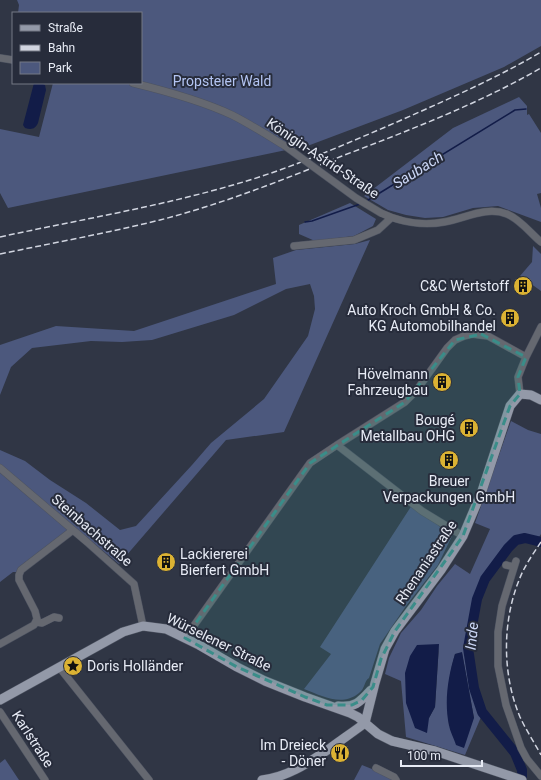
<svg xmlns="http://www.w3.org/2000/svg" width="541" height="780" viewBox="0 0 541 780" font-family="Roboto,sans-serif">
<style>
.green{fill:#4c587d;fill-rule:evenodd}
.water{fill:#121c48}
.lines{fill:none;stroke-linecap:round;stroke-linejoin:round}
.stream{stroke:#121c48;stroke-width:1.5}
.river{stroke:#121c48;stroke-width:10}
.minor-casing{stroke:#4d5361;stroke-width:8}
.major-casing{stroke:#4d5361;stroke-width:10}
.minor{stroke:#656870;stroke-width:7}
.major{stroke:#9399a8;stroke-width:9}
.rail{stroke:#d1d5e0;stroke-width:1.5;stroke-dasharray:6 3;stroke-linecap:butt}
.minor-bridge-casing{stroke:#4d5361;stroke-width:8;stroke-linecap:butt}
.minor-bridge{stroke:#656870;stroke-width:7}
.marked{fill:#3a8d89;fill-opacity:0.2;stroke:#3a8d89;stroke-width:3;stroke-dasharray:8 5;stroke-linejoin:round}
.labels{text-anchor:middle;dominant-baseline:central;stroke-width:4;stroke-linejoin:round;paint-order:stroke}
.park-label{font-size:14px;fill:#b4c5f3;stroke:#272c3b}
.street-label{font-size:14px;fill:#e7ebf5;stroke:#272c3b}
.poi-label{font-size:14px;fill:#e7ebf5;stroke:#272c3b;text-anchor:end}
.water-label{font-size:15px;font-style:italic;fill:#cad5f4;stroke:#272c3b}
</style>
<rect width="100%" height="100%" fill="#303645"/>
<path class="green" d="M17,0H541V46L504,67L403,110L310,145L8,208L0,193V129L39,137L53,83H141V13H18L19,5Z
M519,97L527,106V115L529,114L541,133V193L537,194L541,208V222L498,206L473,208L443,217L425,218L406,215L388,210L364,196L453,128Z
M350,203L376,219L373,226L354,236L315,241L299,234V225Z
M370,240L284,432L226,440L119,564L73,526L17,572H13L0,582V450L25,461L50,480L86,503L120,530L136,526L192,465L211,443L264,399L308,336L315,309L314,296L310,284L286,289L234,315L152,340L122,342L91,341L32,348L11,367L0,395V345L56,326L134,331L276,284L273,258L296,250L355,244Z
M533,246L541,254V291L520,276L532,262Z
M511,421L528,430L541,434V534L539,537L521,536L511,540L487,570L479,586L473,608L466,646L471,684L481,717L465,755L406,737L401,681L385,674L389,658L401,633L421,610L437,586L455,564L470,574L490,529L475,523ZM439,645L435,707L429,718ZM462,653L474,718L449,726C446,702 448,678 455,654Z
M412,505L452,536L438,565L406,606L380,644L369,678C364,681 365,689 359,693C342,707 322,696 304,689L331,654L320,647Z
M5,759L19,780H0V763Z
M362,765L389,776L392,780H354Z"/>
<path class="water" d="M34,83H41L45,85L46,90L38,123C35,129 32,130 25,128L23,125Z
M439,644L435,707L429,718L427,733L415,728L406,703L405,673L410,656L417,645Z
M462,652L474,718L464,748L456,745C454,738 450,732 449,725C444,702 448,676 455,654Z"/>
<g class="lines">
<path class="stream" d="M365,202L515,110L526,109
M305,222L312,221L360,204"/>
<path class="river" d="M522,780V770L515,753L482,712L474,688L468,648L477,599L485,579L508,548L516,540L525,538L541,542"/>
<g class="minor-casing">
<path id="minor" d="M0,58L13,60
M133,83C166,91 200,100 232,115C250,124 267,135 285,146
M381,213C400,222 423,226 444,222C466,218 486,206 507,214C521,220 530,233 541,242
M294,246L354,240L378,230L391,218
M520,394L518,377L526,357L541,327
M0,468L87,542L134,584L143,626
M463,536L422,511L337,445L405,402L416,391L447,348L455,340L464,336L472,334L488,336L526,357
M516,561L502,606L498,632V666L506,705L521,748L527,759L541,776
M506,565L514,567
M36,622L42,623L54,617L59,618
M185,638L310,463L337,445
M0,644L34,625L37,619L35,611L19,580V575L21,570L73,530
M59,667L149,780
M0,712L45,780
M376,768L394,777L396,780"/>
</g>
<g class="major-casing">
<path id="major" d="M0,700L123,632L143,626L166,629L199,645L237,667L265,681L305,697L350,713L358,717L378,734L392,741L435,751L522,780
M338,706C355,708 360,702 371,690
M365,723L375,683L385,649L395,631L441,570L463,536L482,491L510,406L520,394L531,395L541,400
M262,780C288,777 308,763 329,749C341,740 353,732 365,723"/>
</g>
<use href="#minor" class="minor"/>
<use href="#major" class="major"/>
<path class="rail" d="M0,237C78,220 157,207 233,185C290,169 343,145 397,122C446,100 495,79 541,52
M0,254C53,243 107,233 160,220C222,204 283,180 342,156C410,130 478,104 541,68
M541,542C535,551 528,561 523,571C502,615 501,672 520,717C526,730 534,742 541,755"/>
<g class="minor-bridge-casing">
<path id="minor-bridge" d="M285,146L356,198L381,213"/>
</g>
<use href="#minor-bridge" class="minor-bridge"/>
</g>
<path class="marked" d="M481,334L526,357L518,377L520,394L510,406L463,536L395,631L381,659L373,687L362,700L352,705H327L305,697L237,667L185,638L310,463L405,402L455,340Z"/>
<defs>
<g id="building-disc" transform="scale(1)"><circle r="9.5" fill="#dbb233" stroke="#272c3b"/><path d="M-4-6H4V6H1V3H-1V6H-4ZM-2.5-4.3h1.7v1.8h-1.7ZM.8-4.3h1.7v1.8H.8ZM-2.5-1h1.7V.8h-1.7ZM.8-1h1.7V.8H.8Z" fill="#111"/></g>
<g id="sight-disc" transform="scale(1)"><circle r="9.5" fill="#dbb233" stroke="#272c3b"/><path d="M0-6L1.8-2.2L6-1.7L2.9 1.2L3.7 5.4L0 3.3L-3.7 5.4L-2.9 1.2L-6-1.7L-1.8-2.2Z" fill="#111"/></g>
<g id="restaurant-disc" transform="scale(1)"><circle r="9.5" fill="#dbb233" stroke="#272c3b"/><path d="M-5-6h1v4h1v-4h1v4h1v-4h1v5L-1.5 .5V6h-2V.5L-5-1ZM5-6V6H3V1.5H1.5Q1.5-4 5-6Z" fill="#111"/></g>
</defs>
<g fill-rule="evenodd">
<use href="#building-disc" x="523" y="286"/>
<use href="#building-disc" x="510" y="318"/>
<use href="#building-disc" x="442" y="382"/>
<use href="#building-disc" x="469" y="428"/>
<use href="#building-disc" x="449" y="460"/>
<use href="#building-disc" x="166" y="562"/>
<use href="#sight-disc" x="73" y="666"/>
<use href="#restaurant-disc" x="340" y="753"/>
</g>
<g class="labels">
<g class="park-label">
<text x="222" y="81">Propsteier Wald</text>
</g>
<g class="street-label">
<text transform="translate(323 158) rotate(34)">Königin-Astrid-Straße</text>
<text transform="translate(92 530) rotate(41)">Steinbachstraße</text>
<text transform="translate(426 562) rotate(-56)">Rhenaniastraße</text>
<text transform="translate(219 642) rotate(26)">Würselener Straße</text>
<text transform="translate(33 739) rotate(57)">Karlstraße</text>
</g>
<g class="poi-label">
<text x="509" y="286">C&amp;C Wertstoff</text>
<text x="496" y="310">Auto Kroch GmbH &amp; Co.<tspan x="496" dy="16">KG Automobilhandel</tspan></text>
<text x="428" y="374">Hövelmann<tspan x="428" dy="16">Fahrzeugbau</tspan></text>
<text x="455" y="420">Bougé<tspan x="455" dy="16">Metallbau OHG</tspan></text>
<text x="449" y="481" text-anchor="middle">Breuer<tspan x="449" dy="16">Verpackungen GmbH</tspan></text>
<text x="180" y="554" text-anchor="start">Lackiererei<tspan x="180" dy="16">Bierfert GmbH</tspan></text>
<text x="87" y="666" text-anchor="start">Doris Holländer</text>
<text x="326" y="745">Im Dreieck<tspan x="326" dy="16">- Döner</tspan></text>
</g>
<g class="water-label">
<text transform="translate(418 170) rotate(-32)">Saubach</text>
<text transform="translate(472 636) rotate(-84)">Inde</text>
</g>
</g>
<rect x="12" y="12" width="130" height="72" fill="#272c3b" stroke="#747885"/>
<rect x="20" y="25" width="20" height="6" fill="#9399a8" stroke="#747885"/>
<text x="48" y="32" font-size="12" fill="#e7ebf5">Straße</text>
<rect x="20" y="45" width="20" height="6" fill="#d1d5e0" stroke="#747885"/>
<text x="48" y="52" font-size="12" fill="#e7ebf5">Bahn</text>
<rect x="20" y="62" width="20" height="12" fill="#4c587d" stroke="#747885"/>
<text x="48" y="72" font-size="12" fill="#e7ebf5">Park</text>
<path d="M401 760v6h81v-6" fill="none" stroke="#e7ebf5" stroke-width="2"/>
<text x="407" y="760" font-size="12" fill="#e7ebf5" stroke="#272c3b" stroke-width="3" paint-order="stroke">100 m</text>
</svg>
